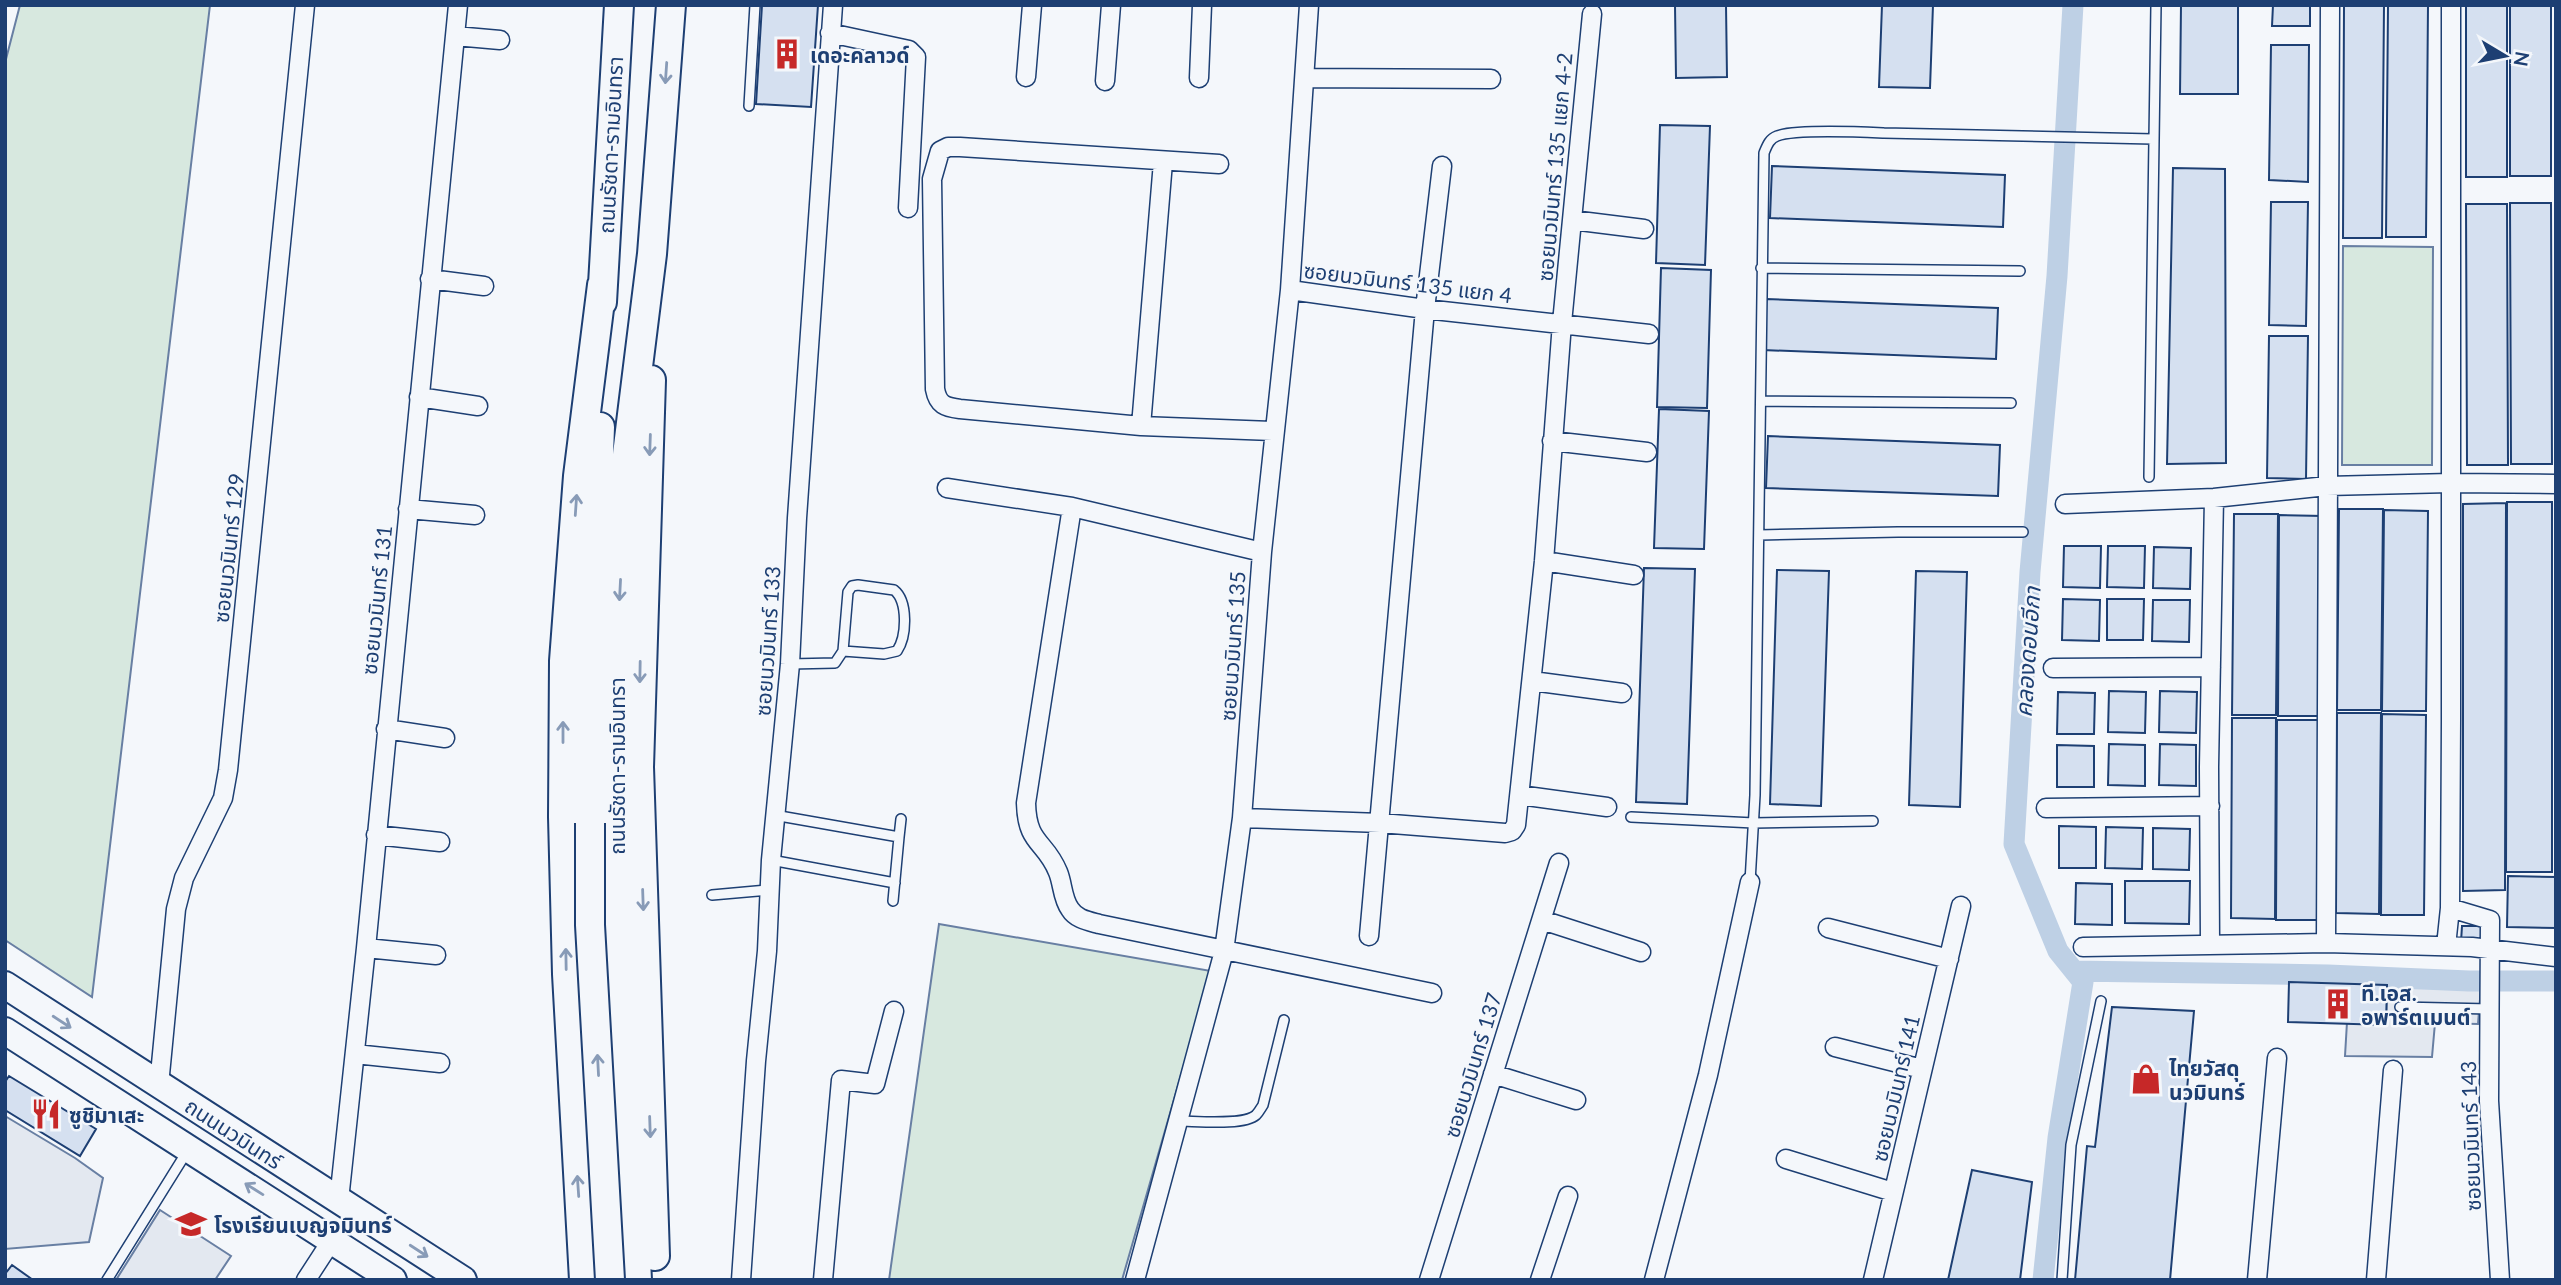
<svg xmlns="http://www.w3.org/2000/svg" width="2561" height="1285" viewBox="0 0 2561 1285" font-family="Lato,'Noto Sans Thai',sans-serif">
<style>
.green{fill:#d7e8df;stroke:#687fa3;stroke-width:2}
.parking{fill:#e3e8f0;stroke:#687fa3;stroke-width:2}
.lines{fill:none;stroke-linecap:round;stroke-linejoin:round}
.canal{stroke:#bed0e5;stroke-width:21}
.building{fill:#d5e0f0;stroke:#1d3f73;stroke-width:2}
.service-casing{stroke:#1d3f73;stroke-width:12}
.minor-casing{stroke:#1d3f73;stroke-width:21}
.secondary-casing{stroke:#1d3f73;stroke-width:30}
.primary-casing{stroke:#1d3f73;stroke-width:32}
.service{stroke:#f4f7fb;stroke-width:9}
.minor{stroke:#f4f7fb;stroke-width:18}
.secondary{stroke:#f4f7fb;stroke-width:26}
.primary{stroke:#f4f7fb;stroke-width:28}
.primary-bridge-casing{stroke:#1d3f73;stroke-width:32;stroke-linecap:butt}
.primary-bridge{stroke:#f4f7fb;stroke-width:28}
.oneway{stroke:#889bb7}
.labels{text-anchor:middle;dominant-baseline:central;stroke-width:5;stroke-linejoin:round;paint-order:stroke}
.poi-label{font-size:21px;font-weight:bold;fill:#1d3f73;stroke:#f4f7fb;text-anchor:start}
.street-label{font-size:21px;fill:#1d3f73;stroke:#f4f7fb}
.water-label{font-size:23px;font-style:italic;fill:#1d3f73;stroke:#f4f7fb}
</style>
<rect width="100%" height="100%" fill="#f4f7fb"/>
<path class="green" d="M20,5H210L92,997L5,940V63Z
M2343,246L2433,247L2432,465H2342Z
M939,924L1211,971L1122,1280H889Z"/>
<path class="parking" d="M2387,985L2481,987L2478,1024L2435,1023L2432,1057L2345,1056L2347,1022L2386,1024Z
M5,1116L75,1158L103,1178L89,1242L5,1249Z
M160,1210L231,1256L215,1280H116Z"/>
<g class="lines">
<path class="canal" d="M2074,971L2328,975L2469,981H2556
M2043,1280L2058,1138L2083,982L2058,951L2014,844L2030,572L2057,276L2073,5"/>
</g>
<path class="building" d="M762,5H818L811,107L756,104Z
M1675,5H1726L1727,77L1676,78Z
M1882,5H1933L1930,88L1879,87Z
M2181,5H2238V94H2180Z
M2273,5H2310V26H2272Z
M2344,5H2384L2382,238H2343Z
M2388,5H2428L2426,237H2386Z
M2466,5H2507V177H2466Z
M2510,5H2551V176H2510Z
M2271,45H2309L2308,182L2269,180Z
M1660,125L1710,126L1705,265L1656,263Z
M1772,166L2005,175L2003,227L1770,218Z
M2173,168L2225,169L2226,463L2167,464Z
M2271,202H2308L2306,326L2269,325Z
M2510,203H2551L2552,464H2511Z
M2466,204H2507L2508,465H2467Z
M1661,268L1711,270L1707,408L1657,407Z
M1766,299L1998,308L1996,359L1763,350Z
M2269,336H2308L2306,479L2267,478Z
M1659,409L1709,411L1704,549L1654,548Z
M1768,436L2000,445L1998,496L1766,488Z
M2507,502H2552V872H2506Z
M2506,503L2505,890L2463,891V504Z
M2339,509H2383L2381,710H2337Z
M2384,510L2428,511L2426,711H2382Z
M2234,514H2278L2276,715H2232Z
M2279,515L2323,516L2321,716H2278Z
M2064,546H2101L2100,588L2063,587Z
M2108,546H2145L2144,588L2107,587Z
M2154,547L2191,548L2190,589L2153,588Z
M1644,568L1695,569L1687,804L1636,802Z
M1777,570L1829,571L1821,806L1770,804Z
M1916,571L1967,572L1960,807L1909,805Z
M2063,599L2100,600L2099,641L2062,640Z
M2107,599H2144L2143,640H2107Z
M2153,600H2190L2189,642L2152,641Z
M2109,691L2146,692L2145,733L2108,732Z
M2160,691L2197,692L2196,733L2159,732Z
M2058,692L2095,693L2094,734H2057Z
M2337,713H2381L2379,914L2336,913Z
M2382,714L2426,715L2424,915H2381Z
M2232,718H2276L2275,919L2231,918Z
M2277,720H2321L2320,920H2276Z
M2109,744L2145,745V786L2108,785Z
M2160,744L2196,745V786L2159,785Z
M2057,745L2094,746V787H2057Z
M2059,826L2096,827V868H2059Z
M2106,827L2143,828L2142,869L2105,868Z
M2153,828L2190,829L2189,870L2153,869Z
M2508,876L2556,877V928L2507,927Z
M2125,881H2190L2189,924L2125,923Z
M2076,883L2112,884V925L2075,924Z
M2462,926H2481V943L2461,942Z
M2289,982L2387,985L2386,1025L2288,1022Z
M2112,1007L2194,1011L2170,1280H2075L2087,1146L2095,1147Z
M9,1076L96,1129L80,1156L5,1110V1082Z
M1972,1170L2032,1182L2020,1280H1948Z
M12,1265L33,1280H5V1274Z"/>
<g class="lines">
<g class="service-casing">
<path id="service" d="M749,106L755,5
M1761,268L2020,271
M1761,401L2011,403
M2149,477L2156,5
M1760,535L1898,532H2023
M790,664L835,663L843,651L848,592L852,586L858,585L894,590C908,601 907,636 897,651L884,654L843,651
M774,815L899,837L901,819
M1631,817L1754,823L1873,821
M771,860L895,883
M1750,882L1755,795L1764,153C1767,146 1769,139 1777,136C1795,129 1861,132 1884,133C1974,135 2064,137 2153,139
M712,895L768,890
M893,901L899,837
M2400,1007L2490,1009
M1178,1121C1196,1121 1244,1126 1256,1115C1259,1112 1261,1108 1263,1105L1284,1020
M107,1280L188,1150
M2062,1280L2071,1145L2101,1001"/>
</g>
<g class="minor-casing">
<path id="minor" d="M830,33L909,50L916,57L908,208
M455,36L500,40
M1026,77L1032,5
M1199,78L1202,5
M1305,78L1491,79
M1105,81L1111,5
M1219,164L960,147H948L940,151L932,179L935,389C938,405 945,407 960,409L1141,426L1275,431
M1572,220L1644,229
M430,279L484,286
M1290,290L1425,309L1649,334
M419,397L478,406
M1141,426L1163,162
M1552,441L1647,452
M947,488L1072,507L1262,552
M2065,504L2214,498L2327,486L2450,483L2556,484
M1072,507L1026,803C1027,845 1045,840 1058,872C1063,884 1062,898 1070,909C1076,919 1088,921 1099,924L1432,993
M408,509L475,515
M1544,561L1634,575
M2053,668L2211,667
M1532,681L1622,693
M386,729L445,738
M1520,795L1607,807
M2046,808L2210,806
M1242,818L1380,823L1505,833L1512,831L1516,825L1544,561L1562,323L1592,14
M376,835L440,842
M2450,908L2490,920L2489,1101L2500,1280
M1542,920L1641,952
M1828,928L1949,959
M1369,936L1425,309L1442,166
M2210,943L2209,767L2214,498
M2326,943L2330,5
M2446,946L2450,908L2451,721V5
M2083,947L2326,943L2472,947L2556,957
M366,948L436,955
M1835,1047L1922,1069
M355,1054L440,1063
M1493,1074L1576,1100
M159,1085L176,909L184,878L223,798L228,770L305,5
M1786,1159L1893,1192
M339,1200L366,948L458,5
M306,1280L332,1240
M741,1280L756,1061L767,951L771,860L790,664L797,518L833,5
M823,1280L841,1080L875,1084L894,1011
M1135,1280L1224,951L1242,818L1262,552L1290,290L1309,5
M1429,1280L1559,863
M1540,1280L1568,1196
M1654,1280L1708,1075L1750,882
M1873,1280L1961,906
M2257,1280L2277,1058
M2376,1280L2393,1070"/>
</g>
<g class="secondary-casing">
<path id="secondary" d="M5,985L463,1280
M5,1031L393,1280"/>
</g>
<g class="primary-casing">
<path id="primary" d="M602,302L619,5
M651,380L639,767L655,1256
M590,823L591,672L600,427
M584,1280L567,974L563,817L564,661L578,476L602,285
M637,1280L614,825L615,679L627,455L652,254L671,5"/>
</g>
<use href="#service" class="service"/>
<use href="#minor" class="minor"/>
<use href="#secondary" class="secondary"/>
<use href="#primary" class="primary"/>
<g class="primary-bridge-casing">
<path id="primary-bridge" d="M590,823V925L610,1280"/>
</g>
<use href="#primary-bridge" class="primary-bridge"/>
</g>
<defs><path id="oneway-shaft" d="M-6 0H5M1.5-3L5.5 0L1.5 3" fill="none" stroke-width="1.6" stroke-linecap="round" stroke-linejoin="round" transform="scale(1.75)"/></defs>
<g class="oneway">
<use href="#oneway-shaft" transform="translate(666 73) rotate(94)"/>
<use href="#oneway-shaft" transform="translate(650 445) rotate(92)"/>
<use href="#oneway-shaft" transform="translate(576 505) rotate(-86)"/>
<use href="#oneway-shaft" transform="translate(620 590) rotate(93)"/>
<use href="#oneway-shaft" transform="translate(640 672) rotate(91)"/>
<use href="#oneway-shaft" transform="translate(563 732) rotate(-90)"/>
<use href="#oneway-shaft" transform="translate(643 900) rotate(88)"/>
<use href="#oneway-shaft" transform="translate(566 959) rotate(-91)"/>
<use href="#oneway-shaft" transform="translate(62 1022) rotate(33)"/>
<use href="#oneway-shaft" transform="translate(598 1065) rotate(-93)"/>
<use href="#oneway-shaft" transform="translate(650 1127) rotate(88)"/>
<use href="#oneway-shaft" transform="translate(578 1186) rotate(-94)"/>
<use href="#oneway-shaft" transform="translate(254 1189) rotate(-148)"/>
<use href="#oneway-shaft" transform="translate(419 1251) rotate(33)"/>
</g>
<defs>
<g id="building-bare" transform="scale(2.415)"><path d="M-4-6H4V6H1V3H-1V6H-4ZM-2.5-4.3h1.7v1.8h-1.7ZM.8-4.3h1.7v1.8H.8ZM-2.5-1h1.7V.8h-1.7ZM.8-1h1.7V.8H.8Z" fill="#c62828" stroke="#f4f7fb" stroke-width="2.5" paint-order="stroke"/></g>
<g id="shop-bare" transform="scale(2.415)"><path d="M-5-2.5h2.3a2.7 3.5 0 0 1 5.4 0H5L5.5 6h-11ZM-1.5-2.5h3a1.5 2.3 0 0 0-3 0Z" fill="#c62828" stroke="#f4f7fb" stroke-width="2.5" paint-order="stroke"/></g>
<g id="restaurant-bare" transform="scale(2.415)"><path d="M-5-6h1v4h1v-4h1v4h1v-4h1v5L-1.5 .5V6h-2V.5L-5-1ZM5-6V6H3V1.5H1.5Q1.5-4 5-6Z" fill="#c62828" stroke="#f4f7fb" stroke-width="2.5" paint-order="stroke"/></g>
<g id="school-bare" transform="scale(2.415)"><path d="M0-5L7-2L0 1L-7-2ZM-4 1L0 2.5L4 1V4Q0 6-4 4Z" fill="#c62828" stroke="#f4f7fb" stroke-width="2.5" paint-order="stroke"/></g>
</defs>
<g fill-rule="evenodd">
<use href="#building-bare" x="787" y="54"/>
<use href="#building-bare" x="2338" y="1004"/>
<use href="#shop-bare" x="2146" y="1079"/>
<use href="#restaurant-bare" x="46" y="1114"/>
<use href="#school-bare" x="191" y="1224"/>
</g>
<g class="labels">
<g class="poi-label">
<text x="810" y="54">เดอะคลาวด์</text>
<text x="2361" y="992">ที.เอส.<tspan x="2361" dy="24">อพาร์ตเมนต์</tspan></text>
<text x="2169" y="1067">ไทยวัสดุ<tspan x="2169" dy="24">นวมินทร์</tspan></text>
<text x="69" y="1114">ซูชิมาเสะ</text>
<text x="214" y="1224">โรงเรียนเบญจมินทร์</text>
</g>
<g class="street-label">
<text transform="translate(610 145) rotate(-87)">ถนนรัชดา-รามอินทรา</text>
<text transform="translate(1554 167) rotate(-85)">ซอยนวมินทร์ 135 แยก 4-2</text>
<text transform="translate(1408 282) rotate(7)">ซอยนวมินทร์ 135 แยก 4</text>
<text transform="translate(228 548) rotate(-84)">ซอยนวมินทร์ 129</text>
<text transform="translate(376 600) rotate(-84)">ซอยนวมินทร์ 131</text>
<text transform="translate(767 641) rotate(-86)">ซอยนวมินทร์ 133</text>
<text transform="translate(1232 646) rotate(-86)">ซอยนวมินทร์ 135</text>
<text transform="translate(616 766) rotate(-90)">ถนนรัชดา-รามอินทรา</text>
<text transform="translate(1472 1065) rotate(-73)">ซอยนวมินทร์ 137</text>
<text transform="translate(1895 1088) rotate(-77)">ซอยนวมินทร์ 141</text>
<text transform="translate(234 1133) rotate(33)">ถนนนวมินทร์</text>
<text transform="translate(2470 1136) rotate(-92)">ซอยนวมินทร์ 143</text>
</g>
<g class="water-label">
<text transform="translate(2027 652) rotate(-86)">คลองดอนอีกา</text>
</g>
</g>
<rect width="2561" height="1285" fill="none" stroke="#1d3f73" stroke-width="14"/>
<g transform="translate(2505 56) rotate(100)" stroke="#f4f7fb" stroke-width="5" paint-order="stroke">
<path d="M0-5L12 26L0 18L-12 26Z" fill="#1d3f73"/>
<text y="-10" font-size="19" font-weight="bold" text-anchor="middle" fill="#1d3f73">N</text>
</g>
</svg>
